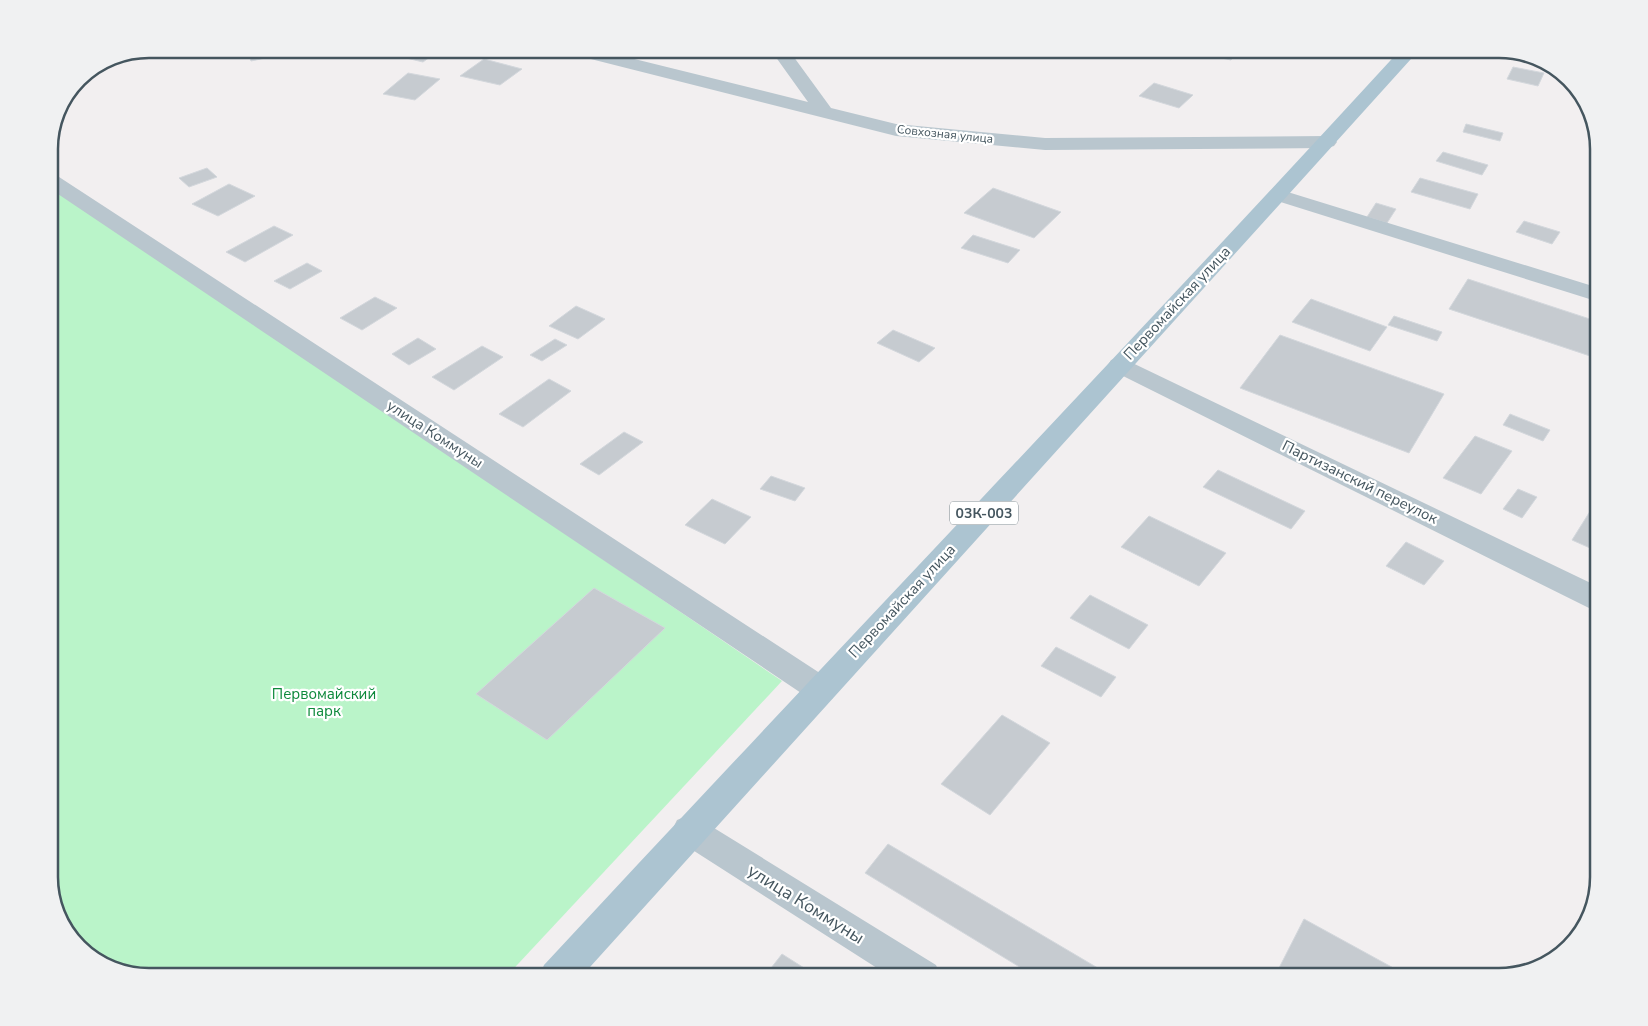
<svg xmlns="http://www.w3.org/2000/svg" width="1648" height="1026" viewBox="0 0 1648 1026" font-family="'Nunito Sans',sans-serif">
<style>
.green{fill:#baf4c9}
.building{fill:#c6cbd0;stroke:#d3d7dc}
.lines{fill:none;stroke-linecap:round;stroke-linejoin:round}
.minor{fill:#b9c6ce;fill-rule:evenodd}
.major{fill:#acc4d1;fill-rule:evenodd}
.labels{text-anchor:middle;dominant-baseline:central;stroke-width:4.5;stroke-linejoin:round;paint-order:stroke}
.far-street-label{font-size:12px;fill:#45565f;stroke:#fff}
.shield{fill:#fff;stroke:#7d898f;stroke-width:1}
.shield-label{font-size:14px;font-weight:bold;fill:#45565f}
.street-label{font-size:15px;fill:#45565f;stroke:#fff}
.park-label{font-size:15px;fill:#0d893b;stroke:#fff}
.near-street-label{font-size:18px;fill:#45565f;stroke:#fff}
.rim{fill:none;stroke:#45565f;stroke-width:2.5}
</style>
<rect width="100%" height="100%" fill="#f2eff0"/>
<path class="green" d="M49,183L782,681L506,977H149L98,964L62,928L49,884Z"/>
<path class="building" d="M270,49H298L299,51L251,61L248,53Z
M414,49H441L423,62L402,57Z
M660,49H681L673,55L656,51Z
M1178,49H1238L1231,60Z
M484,59L522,69L500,85L460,76Z
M1513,67L1544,73L1538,86L1507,79Z
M408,73L440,79L415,100L383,94Z
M1154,83L1193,95L1179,108L1139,96Z
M1466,124L1503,133L1500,141L1463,132Z
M1443,152L1488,165L1482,175L1436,161Z
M207,168L217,177L189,187L179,178Z
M1420,178L1478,194L1470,209L1411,192Z
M229,184L255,196L218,216L192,204Z
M993,188L1061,212L1034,238L964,213Z
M1376,203L1396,209L1387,223L1367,217Z
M1524,221L1560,232L1552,244L1516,232Z
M274,226L293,235L245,262L226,252Z
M973,235L1020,250L1008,263L961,248Z
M307,263L322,271L290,289L274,281Z
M1468,279L1599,322V359L1449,309Z
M375,297L397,308L362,330L340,318Z
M1311,299L1387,327L1370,351L1292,322Z
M576,306L605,319L578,339L549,326Z
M1394,316L1442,332L1437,341L1388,325Z
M893,330L935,348L919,362L877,343Z
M1280,335L1444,394L1409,453L1240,388Z
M418,338L436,349L409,365L392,354Z
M555,339L567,345L542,361L530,355Z
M482,346L503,357L454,390L432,377Z
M549,379L571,391L523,427L499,414Z
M1510,414L1550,430L1543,441L1503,425Z
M624,432L643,442L599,475L580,464Z
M1475,436L1512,451L1481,494L1443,478Z
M1218,470L1305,511L1291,529L1203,487Z
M771,476L805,488L795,501L760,489Z
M1518,489L1537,497L1522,518L1503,509Z
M1599,497V552L1572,540Z
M712,499L751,517L725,544L685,525Z
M1149,516L1226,553L1199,586L1121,547Z
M1406,542L1444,561L1424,585L1386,566Z
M594,588L665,628L547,740L476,694Z
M1090,595L1148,625L1129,649L1070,618Z
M1056,647L1116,677L1101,697L1041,666Z
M1002,715L1050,743L990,815L941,784Z
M888,844L1113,977H1036L865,873Z
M1304,919L1408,976L1407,977H1295L1279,968Z
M782,954L812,973L809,977H764Z"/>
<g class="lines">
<path class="minor" d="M564,49H594L808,102L770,49H788L831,108L896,124L1045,138L1327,136L1334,138L1337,142L1334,146L1327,148L1045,150L896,136L567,53Z
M49,173L56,175L832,681L837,690L832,699L821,702L810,699L49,188Z
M1278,189L1599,288V302L1271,199L1267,195L1271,191Z
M1120,357L1599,587V611L1589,608L1111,370L1108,365L1111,360Z
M689,815L701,820L936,965L941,977H891L677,840L672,830L677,820Z"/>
<path class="major" d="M1401,49H1420L581,977H539L544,965C829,658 1118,357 1401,49Z"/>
</g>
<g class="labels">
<g class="far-street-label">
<text transform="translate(945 134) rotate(6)">Совхозная улица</text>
</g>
<rect class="shield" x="950" y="501.5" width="68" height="23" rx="4"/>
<g class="shield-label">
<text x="984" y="513">03К-003</text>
</g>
<g class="street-label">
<text transform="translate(1177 303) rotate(-47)">Первомайская улица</text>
<text transform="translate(435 434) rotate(33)">улица Коммуны</text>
<text transform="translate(1360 482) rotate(26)">Партизанский переулок</text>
<text transform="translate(902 601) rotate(-47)">Первомайская улица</text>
</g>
<g class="park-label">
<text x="324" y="694">Первомайский<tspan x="324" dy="17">парк</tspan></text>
</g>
<g class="near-street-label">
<text transform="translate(806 904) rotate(32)">улица Коммуны</text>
</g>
</g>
<path d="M0 0H1648V1026H0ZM149 58H1499A91 91 0 0 1 1590 149V877A91 91 0 0 1 1499 968H149A91 91 0 0 1 58 877V149A91 91 0 0 1 149 58Z" fill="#f0f1f2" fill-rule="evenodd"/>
<path class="rim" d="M149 58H1499A91 91 0 0 1 1590 149V877A91 91 0 0 1 1499 968H149A91 91 0 0 1 58 877V149A91 91 0 0 1 149 58Z"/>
</svg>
